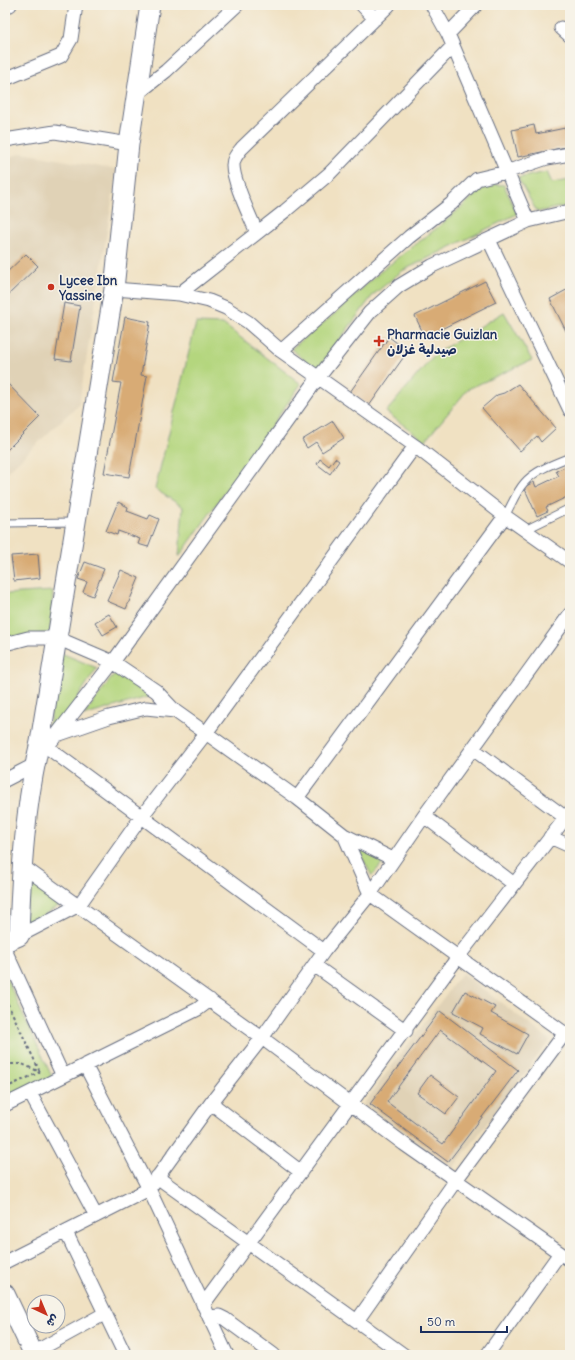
<svg xmlns="http://www.w3.org/2000/svg" width="575" height="1360" viewBox="0 0 575 1360" font-family="Delius,'Playpen Sans Arabic',sans-serif">
<style>
.built{fill:#e0d2b6}
.green{fill:#b4d67e;stroke:#68826e}
.building{fill:#d8ab75;fill-rule:evenodd}
.lines{fill:none;stroke-linecap:round;stroke-linejoin:round}
.lane-casing{stroke:#666d81;stroke-width:9}
.street-casing{stroke:#666d81;stroke-width:15}
.secondary-casing{stroke:#666d81;stroke-width:21}
.path{stroke:#666d81;stroke-width:2;stroke-dasharray:3 3;stroke-linecap:butt}
.lane{stroke:#fff;stroke-width:7}
.street{stroke:#fff;stroke-width:13}
.secondary{stroke:#fff;stroke-width:19}
.poi-dot{fill:#c8321e;stroke:#f7f3e8;stroke-width:1.5}
.labels{text-anchor:middle;dominant-baseline:central;stroke-width:3;stroke-linejoin:round;paint-order:stroke}
.poi-label{font-size:13px;font-weight:bold;fill:#1b2f5e;stroke:#f7f3e8;text-anchor:start}
</style>
<rect width="100%" height="100%" fill="#f7f3e8"/>
<filter id="ink" filterUnits="userSpaceOnUse"><feTurbulence type="fractalNoise" baseFrequency=".025" numOctaves="2"/><feDisplacementMap in="SourceGraphic" scale="8" xChannelSelector="R" yChannelSelector="G"/><feConvolveMatrix kernelMatrix="1 2 1 2 8 2 1 2 1" color-interpolation-filters="sRGB"/></filter>
<filter id="wash" filterUnits="userSpaceOnUse"><feTurbulence type="fractalNoise" baseFrequency=".012" numOctaves="4" result="noise"/><feDisplacementMap in="SourceGraphic" scale="16" xChannelSelector="R" yChannelSelector="G"/><feGaussianBlur stdDeviation="0.9" result="paint"/><feColorMatrix in="noise" values="0 0 0 0 0 0 0 0 0 0 0 0 0 0 0 0 0 1.4 0 .05"/><feComposite in="paint" operator="in"/></filter>
<g filter="url(#wash)">
<rect width="100%" height="100%" fill="#f0e1c2"/>
<path class="built" d="M23,153L117,170L79,404L5,474V158Z
M462,973L550,1040L450,1172L362,1106Z"/>
<path class="green" d="M547,172L552,183L570,180V205L537,212L518,178Z
M488,184L504,185L517,214L402,271L373,295L317,370L291,349L332,316L380,272L442,224Z
M504,312L532,360L468,389L425,441L386,412L435,354Z
M196,323L223,324L301,384L179,557L183,507L155,489Z
M53,591L50,633L5,638V594Z
M61,653L97,668L55,732L48,731Z
M116,672L151,696L83,716Z
M355,844L383,862L372,876Z
M32,879L65,902L30,923L24,920Z
M5,975L53,1079L5,1101Z"/>
<g id="blocks">
<path class="building" d="M534,125L536,134L570,127V146L518,157L512,130Z
M26,254L38,266L5,298V274Z
M485,281L496,302L425,337L415,316Z
M570,288V339L550,299Z
M64,303L80,306L71,361L55,359Z
M125,317L150,322L141,375L147,376L129,477L104,473L121,383L113,382Z
M389,337L408,351L369,406L350,392Z
M5,381L40,417L5,452Z
M518,384L556,428L541,442L537,436L520,451L482,408L497,395L504,393Z
M333,421L344,438L322,452L316,442L307,448L302,440Z
M335,458L339,461L330,474L317,464L320,459L329,466Z
M565,467L570,477V499L569,496L546,507L548,511L537,516L524,487L534,482L536,487L559,476L556,471Z
M118,502L128,507L127,511L148,519L150,515L159,519L148,547L138,544L140,539L118,531L117,535L106,531Z
M38,554L40,578L14,581L11,556Z
M85,562L104,569L93,596L83,592L87,582L78,579Z
M121,570L139,578L126,609L107,601Z
M109,614L117,627L103,635L95,622Z
M465,991L495,1007L491,1013L528,1034L517,1054L480,1034L483,1028L453,1012Z
M440,1011L518,1070L448,1162L370,1104ZM440,1030L496,1071L443,1144L387,1102Z
M430,1075L459,1097L446,1114L417,1093Z"/>
</g>
</g>
<g filter="url(#ink)">
<use href="#blocks" fill-opacity="0" stroke="#666d81" stroke-width="1"/>
<g class="lines">
<g class="lane-casing">
<path id="lane" d="M505,516C511,506 516,492 524,483C535,470 555,463 570,457
M5,523L75,522
M525,530L570,508"/>
</g>
<g class="street-casing">
<path id="street" d="M362,5L375,19
M432,5L448,34L528,221
M5,7L10,5
M561,28L570,36
M448,34L476,5
M5,79L61,56L71,39L76,5
M137,94L166,71L237,5
M5,140L55,132L129,144
M257,233C250,216 233,182 233,165C233,158 238,153 242,148L389,5
M489,240L570,410
M114,289L179,294L209,301L226,308L248,322L281,351L415,446L505,516L570,562
M179,294L285,211L330,173L452,47
M281,351L409,237L451,204L477,179L506,172L547,158L570,154
M5,644L28,638H57L113,662L156,691L175,711L297,798L344,835L393,859
M57,735L109,717L146,708L175,711
M40,742L324,951
M47,747L113,662L318,378L370,312L399,286L432,266L528,221L570,211
M473,749L566,818
M5,780L34,765
M297,798L505,516
M424,816L514,884
M344,835L370,894L570,1037
M550,837L570,846
M21,865L262,1038L404,1144L570,1260
M19,936L79,905L142,816L206,733L415,446
M5,950L63,1076
M314,965L406,1031
M85,1065L149,1189L227,1355
M30,1093L96,1216
M211,1103L301,1172
M5,1105L176,1020L198,1009L210,1000
M157,1177L404,1355
M66,1232L125,1355
M5,1262L149,1189L211,1103L262,1038L324,951L370,894L424,816L570,614
M203,1305L458,957L570,812
M209,1317L219,1316L225,1319L274,1355
M357,1321L456,1180L565,1033
M33,1353L104,1314
M487,1355L560,1253"/>
</g>
<g class="secondary-casing">
<path id="secondary" d="M5,942L19,936C21,871 25,805 40,742L114,289L129,144L150,5
M5,1294L34,1355"/>
</g>
<path class="path" d="M5,998L40,1072
M5,1064H22L40,1072
M5,1088L40,1072"/>
<use href="#lane" class="lane"/>
<use href="#street" class="street"/>
<use href="#secondary" class="secondary"/>
</g>
</g>
<g class="poi-dot">
<circle cx="51" cy="287" r="4"/>
<path d="M377 335h4v4h4v4h-4v4h-4v-4h-4v-4h4z"/>
</g>
<g class="labels">
<g class="poi-label">
<text x="59" y="280">Lycee Ibn<tspan x="59" dy="15">Yassine</tspan></text>
<text x="387" y="334">Pharmacie Guizlan<tspan x="387" dy="15">صيدلية غزلان</tspan></text>
</g>
</g>
<rect width="575" height="1360" fill="none" stroke="#f7f3e8" stroke-width="20"/>
<g transform="translate(46 1314) rotate(136)"><circle r="19" fill="#f7f3e8" stroke="#9fa5b1"/>
<path d="M0-3L7 15L0 10L-7 15Z" fill="#c8321e"/>
<text y="-6" font-size="11" font-weight="bold" text-anchor="middle" fill="#1b2f5e">ش</text>
</g>
<path d="M421 1326v6h86v-6" fill="none" stroke="#1b2f5e" stroke-width="2"/>
<text x="427" y="1326" font-size="12" fill="#1b2f5e" stroke="#f7f3e8" stroke-width="3" paint-order="stroke">50 m</text>
</svg>
